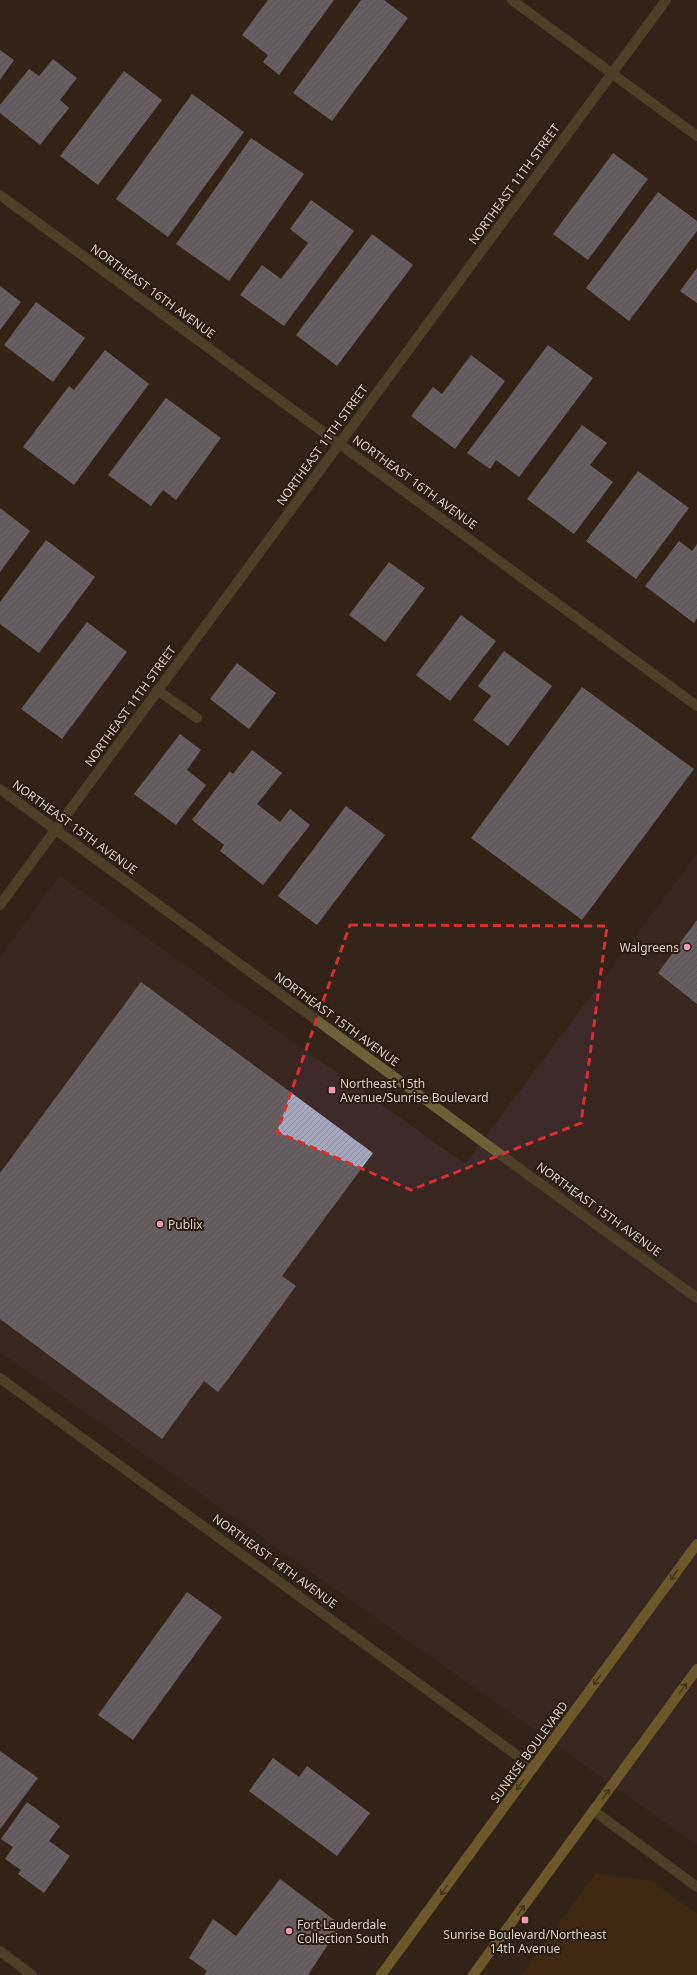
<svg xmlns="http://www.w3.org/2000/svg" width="697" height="1975" viewBox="0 0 697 1975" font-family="'Noto Sans',sans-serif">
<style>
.commercial{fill:#3e2a2b}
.green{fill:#4f2d09}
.building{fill:url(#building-hatch)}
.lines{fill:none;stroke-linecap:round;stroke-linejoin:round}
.service{stroke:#6e6039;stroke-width:10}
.minor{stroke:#6e6039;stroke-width:10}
.tertiary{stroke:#6e6039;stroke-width:10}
.primary{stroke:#b39540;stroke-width:10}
.oneway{stroke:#614c23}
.marked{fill:none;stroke:#d63030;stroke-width:3;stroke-dasharray:8 5;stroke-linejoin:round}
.poi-dot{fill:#f09ab6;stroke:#2a1c0f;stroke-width:1.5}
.labels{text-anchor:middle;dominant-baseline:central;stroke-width:4;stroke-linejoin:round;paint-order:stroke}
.street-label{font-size:12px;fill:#dbd1c9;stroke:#2a1c0f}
.poi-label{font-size:12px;fill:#dbd1c9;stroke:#2a1c0f;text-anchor:start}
</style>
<defs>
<pattern id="building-hatch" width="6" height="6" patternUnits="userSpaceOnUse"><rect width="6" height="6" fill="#a6a7bd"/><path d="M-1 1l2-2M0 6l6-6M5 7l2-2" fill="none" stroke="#8d8d9d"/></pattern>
</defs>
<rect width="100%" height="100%" fill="#342518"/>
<path class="commercial" d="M697,854V1845L0,1352V957L60,876L465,1164Z"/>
<path class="green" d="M596,1873L652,1881L697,1914V1975H521Z"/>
<path class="building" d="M268,0H334L279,75L263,62L268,55L242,35Z
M361,0H384L408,18L332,121L293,93Z
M0,50L14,60L0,80Z
M53,59L77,78L60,100L69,108L40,145L0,113V105L29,69L39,76Z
M124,71L162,100L98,185L60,156Z
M192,94L244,132L168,237L116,199Z
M251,138L304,174L229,281L176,244Z
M613,153L648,179L588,260L553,234Z
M658,192L697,221V231L629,321L586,288Z
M311,200L354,231L284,326L240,295L262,265L281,279L308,243L290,229Z
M372,234L413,265L337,366L296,335Z
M697,268V303L680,291Z
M0,286L21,302L0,330Z
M36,302L85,338L53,382L4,345Z
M548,345L593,378L519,477L496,460L490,469L467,453Z
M105,350L149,384L74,485L23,447L69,386L74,390Z
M471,355L505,381L455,449L411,416L433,387L442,394Z
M166,398L221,438L176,500L163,490L151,506L108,475Z
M582,425L607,443L590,465L613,482L574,534L527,499Z
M638,471L689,508L636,579L586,541Z
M0,508L30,531L0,572Z
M46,540L95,577L39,653L0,624V602Z
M679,541L692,551L697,544V618L694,623L645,586Z
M389,562L425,588L385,642L349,615Z
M461,615L496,641L450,701L416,675Z
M87,622L127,652L62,739L21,709Z
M504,651L552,686L508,746L473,720L491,696L478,686Z
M237,663L276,693L249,729L210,699Z
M582,687L694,769L582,920L471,838Z
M180,734L201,750L187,770L206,785L176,825L134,794Z
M252,750L282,773L257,804L280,822L290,809L310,825L263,885L220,851L224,845L192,820L230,771L233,774Z
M346,806L385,835L317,925L278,896Z
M697,920V1004L658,973Z
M141,982L373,1153L282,1276L296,1286L232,1374L218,1392L204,1381L162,1439L0,1319V1173Z
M187,1592L222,1617L133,1740L98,1715Z
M0,1751L38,1778L0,1829Z
M273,1758L299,1777L307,1766L370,1813L337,1856L249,1791Z
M27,1802L60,1826L49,1841L70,1856L44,1893L18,1874L21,1870L5,1859L13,1847L1,1839Z
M280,1879L341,1925L308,1975H204L207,1971L189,1958L213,1919L236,1936Z"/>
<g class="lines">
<path class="service" d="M157,690L197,718"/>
<path class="minor" d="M512,0L697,136
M0,195L697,706
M0,905L666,0
M0,1378L533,1767
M0,1951L32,1975"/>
<path class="tertiary" d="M0,789L697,1298
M594,1811L697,1887"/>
<path class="primary" d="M381,1975L697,1544
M473,1975L697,1669"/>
</g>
<defs><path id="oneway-shaft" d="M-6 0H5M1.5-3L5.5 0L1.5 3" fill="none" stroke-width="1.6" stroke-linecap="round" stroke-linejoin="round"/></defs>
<g class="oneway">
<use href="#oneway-shaft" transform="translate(674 1575) rotate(126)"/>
<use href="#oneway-shaft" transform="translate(597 1680) rotate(126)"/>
<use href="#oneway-shaft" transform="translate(683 1688) rotate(-54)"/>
<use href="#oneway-shaft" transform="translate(520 1785) rotate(126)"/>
<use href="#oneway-shaft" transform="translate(606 1794) rotate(-54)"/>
<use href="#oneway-shaft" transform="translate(444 1890) rotate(126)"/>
<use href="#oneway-shaft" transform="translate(521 1910) rotate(-54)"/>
</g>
<path d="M0 0H697V1975H0ZM350,925L607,926L581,1123L411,1190L277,1132Z" fill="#342518" fill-opacity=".55" fill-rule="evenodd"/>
<path class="marked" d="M350,925L607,926L581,1123L411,1190L277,1132Z"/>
<g class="poi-dot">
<circle cx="687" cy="947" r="4"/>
<rect x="328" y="1086" width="8" height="8" rx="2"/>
<circle cx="160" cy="1224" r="4"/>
<rect x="521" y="1916" width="8" height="8" rx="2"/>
<circle cx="289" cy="1931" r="4"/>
</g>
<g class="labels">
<g class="street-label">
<text transform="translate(514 184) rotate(-54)">NORTHEAST 11TH STREET</text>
<text transform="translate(153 291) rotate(36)">NORTHEAST 16TH AVENUE</text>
<text transform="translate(322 445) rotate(-54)">NORTHEAST 11TH STREET</text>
<text transform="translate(415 482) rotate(36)">NORTHEAST 16TH AVENUE</text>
<text transform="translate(130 706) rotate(-54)">NORTHEAST 11TH STREET</text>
<text transform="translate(75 827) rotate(36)">NORTHEAST 15TH AVENUE</text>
<text transform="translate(337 1019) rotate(36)">NORTHEAST 15TH AVENUE</text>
<text transform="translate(599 1209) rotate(36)">NORTHEAST 15TH AVENUE</text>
<text transform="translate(275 1561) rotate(36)">NORTHEAST 14TH AVENUE</text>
<text transform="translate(529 1752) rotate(-54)">SUNRISE BOULEVARD</text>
</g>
<g class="poi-label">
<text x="679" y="947" text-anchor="end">Walgreens</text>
<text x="340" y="1083">Northeast 15th<tspan x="340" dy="14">Avenue/Sunrise Boulevard</tspan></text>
<text x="168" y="1224">Publix</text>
<text x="297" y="1924">Fort Lauderdale<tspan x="297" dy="14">Collection South</tspan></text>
<text x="525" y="1934" text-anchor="middle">Sunrise Boulevard/Northeast<tspan x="525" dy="14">14th Avenue</tspan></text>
</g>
</g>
</svg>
